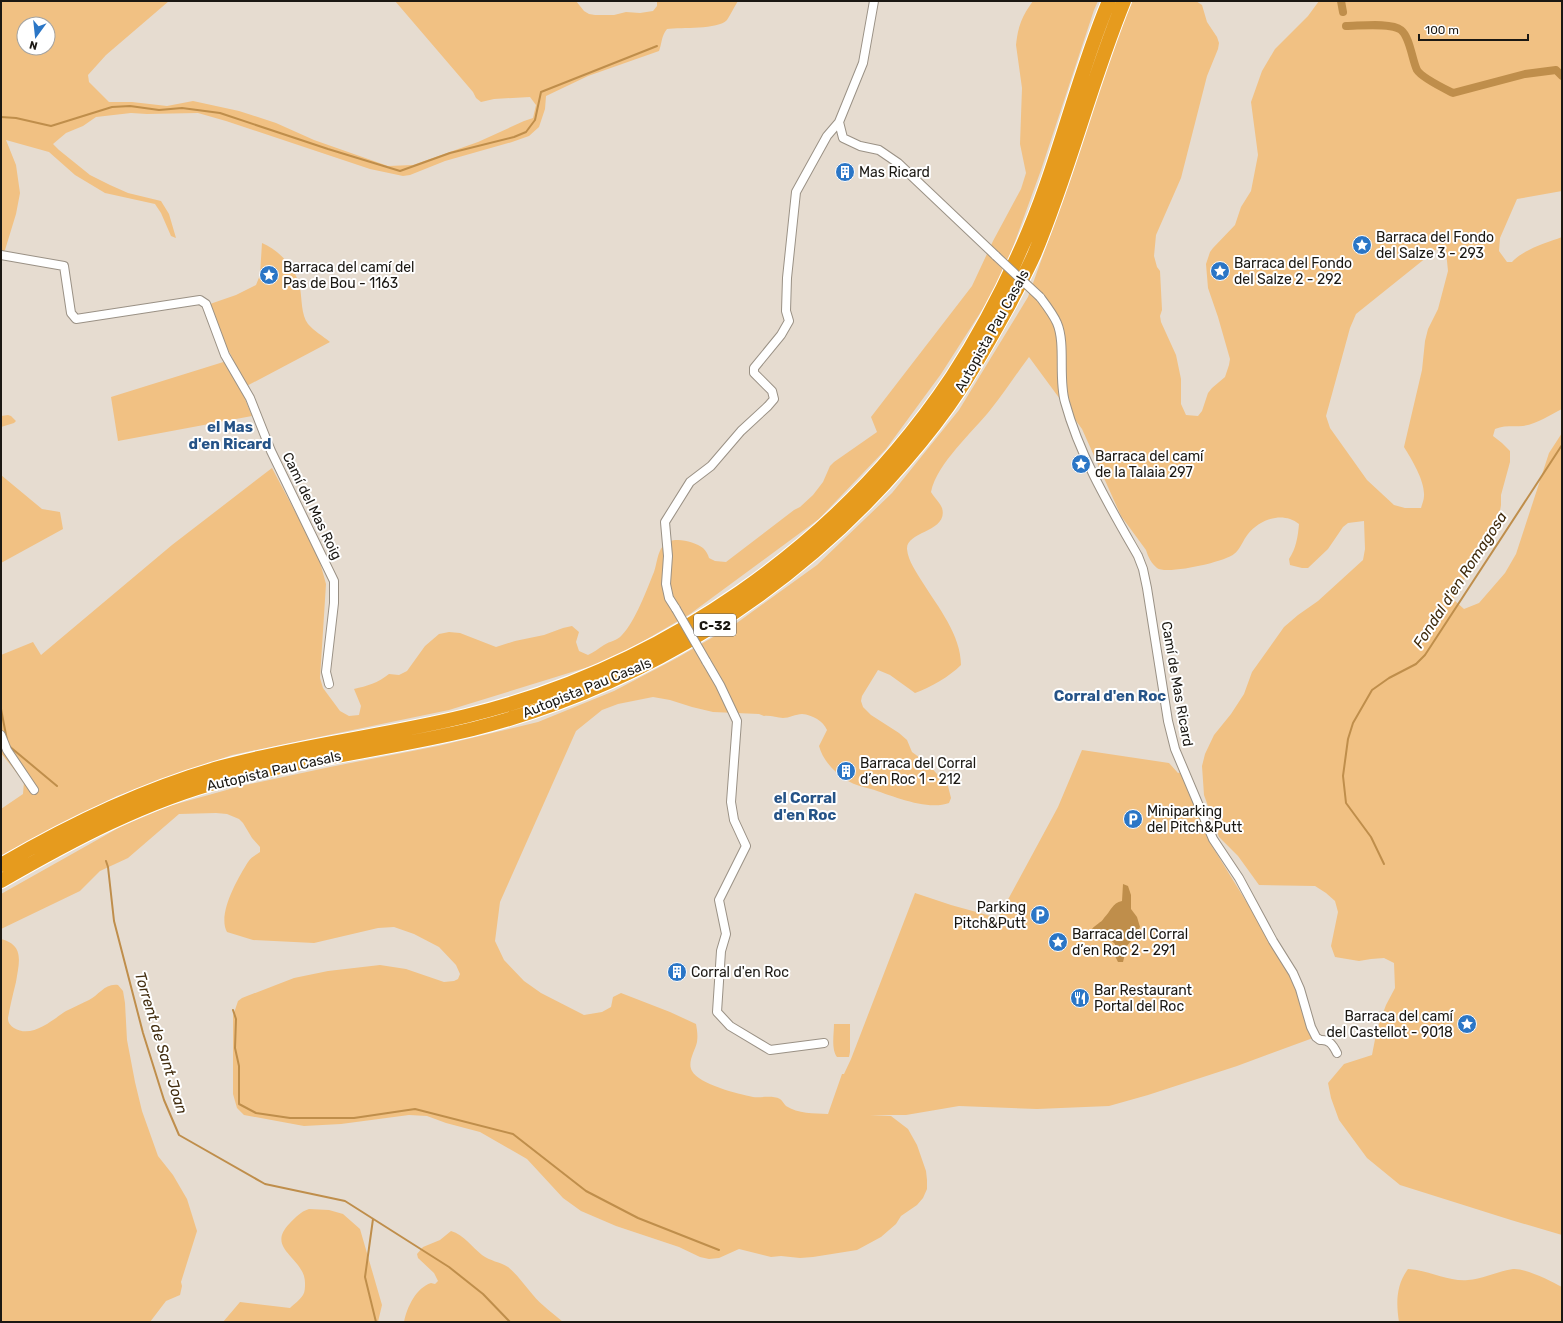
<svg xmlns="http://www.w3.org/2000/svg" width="1563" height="1323" viewBox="0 0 1563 1323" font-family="Rubik,sans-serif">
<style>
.green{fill:#f1c183;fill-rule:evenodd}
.water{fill:#bf8e4b}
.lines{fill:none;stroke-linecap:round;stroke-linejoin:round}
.stream{stroke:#bf8e4b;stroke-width:2}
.canal{stroke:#bf8e4b;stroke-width:8}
.street-casing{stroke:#9a9185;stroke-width:10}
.highway-casing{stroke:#fff;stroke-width:16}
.street{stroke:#fff;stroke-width:8}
.highway{stroke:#e69b1e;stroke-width:14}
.street-bridge-casing{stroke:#9a9185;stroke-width:10;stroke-linecap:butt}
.street-bridge{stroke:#fff;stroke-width:8}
.labels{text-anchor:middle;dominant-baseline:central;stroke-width:4;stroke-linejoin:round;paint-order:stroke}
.shield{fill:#fff;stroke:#5f5d5a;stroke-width:1}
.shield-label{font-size:13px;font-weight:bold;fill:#1b1813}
.poi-label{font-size:14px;fill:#1b1813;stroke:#fff;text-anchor:start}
.street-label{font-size:14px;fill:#1b1813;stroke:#fff}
.neighbourhood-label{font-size:15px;font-weight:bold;fill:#255387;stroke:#fff}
.water-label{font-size:15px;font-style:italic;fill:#412c0e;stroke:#fff}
</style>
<rect width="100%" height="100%" fill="#e6dcd0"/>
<path class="green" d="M1,1H169L106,55L88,75L89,82L109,102H132L167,106L193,101L239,111L276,123L314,140L388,166L413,165L478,142L524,121L533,118L536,105L530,97L494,99L481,102L476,98L473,92L395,1L524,2L576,1L584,11L589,14L595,15H614L626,12L640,13L653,11L657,6V1H738C734,7 731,14 727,20C718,30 681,27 667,29C661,36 662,44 659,51L588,76L546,96L545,109L539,127L529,136L512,142L445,161L410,175L403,176L370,169L226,121L198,113L147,114L131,113L96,117L83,126L66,133L53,144L59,150L90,175L110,185L128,193L161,201L169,214L176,238L171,236L161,213L155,204L105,193L75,175L49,152L6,140L16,165L20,193L16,214L5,250L1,254ZM24,24H48V48H24Z
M1033,1H1098L1094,10L1041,170L1009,258L991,296L941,374L886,449L819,519L690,614L611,660L449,710L232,755L117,796L1,856V809L23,794L24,782L1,753V655L33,642L41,655L172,545L272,468L318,555L326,584L320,678L323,688L340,711L349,716L359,715L361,706L354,689C367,686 378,683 389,674L399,675L407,671L425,646L439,634L449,632L460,633L496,647L515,641L544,635L563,628L572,626L579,632L576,642L579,651L588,655C594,652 598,649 604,645C610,641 617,641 622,635C635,622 647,589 654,572C657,564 657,553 663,546C671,535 694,541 703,548C706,551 708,554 709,558L715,561L726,562L794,510L800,507L813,495L823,482L830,466L834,462L877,432L871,417L972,286L993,241L1021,189L1026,173L1020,144L1022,88L1016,45C1018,26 1022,16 1033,1Z
M1132,1H1196L1202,5L1207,22L1217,37L1219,43L1218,49L1207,76L1181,178L1156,235L1154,256L1157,267L1160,271L1162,310L1160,316L1161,322L1176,355L1181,379V404L1186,415L1198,416L1202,411L1208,393L1212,388L1225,377L1229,365L1230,359L1218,317L1208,288L1206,264L1210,252L1213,248L1235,225L1241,207L1251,191L1258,155L1251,102L1262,71L1275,49L1308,16L1319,1H1562V191L1517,199L1500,238L1499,251L1507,262H1512C1524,249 1546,243 1562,237V409C1550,415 1537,424 1523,426C1514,427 1504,425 1495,429L1493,436L1502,443L1510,451V462L1501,495V505L1499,517L1494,529L1471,573L1455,588L1454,600L1464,609L1479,603L1505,573L1516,554L1549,453L1562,433V1235L1511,1220L1400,1185L1367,1158L1339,1120L1331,1098L1328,1083L1344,1064L1372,1055L1377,1029L1386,1005L1395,988L1394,963L1384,958L1371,959L1359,961L1335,957L1331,946L1338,912L1335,901L1326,893L1315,886L1259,885L1238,856L1219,837L1204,795L1202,766L1205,754L1214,735L1231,714L1244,694L1252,672L1284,627L1298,615L1318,601L1363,560L1365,549L1364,521L1348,523L1343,527L1328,549L1308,568H1302L1290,565L1289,559C1296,549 1298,536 1299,524C1283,511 1260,519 1248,534C1243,540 1240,550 1234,554C1225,562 1166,575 1157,568C1152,564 1148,557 1146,550L1121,516L1082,429L1029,357C1016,374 1005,392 991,409C973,432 937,463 931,492C934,497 940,503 942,508C949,532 906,531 907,549C908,561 917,573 923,583C938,607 961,635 961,665C950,676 930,688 915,693L890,675L878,670L862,696L861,701L863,707L871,715L899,733L907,740L912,752L927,763L948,786L951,798L949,803C927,811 893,796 871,789C863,787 855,785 848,781C835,773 823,761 819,746L827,730C823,721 813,715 802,714C796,714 789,718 783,718C777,718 770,715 764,716L759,714L713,712L692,707L670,700L653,697L618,704L602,710L576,731L500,902L495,941L504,960L524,981L541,993L584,1015L602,1012L611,1007L613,997L621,993L670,1012L696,1024C697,1030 698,1035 697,1042C695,1051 687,1062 692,1071C699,1084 738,1094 753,1097C761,1098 772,1095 780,1099C782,1100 784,1104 786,1106C798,1114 814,1113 828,1114L842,1074H844L851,1059L915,893L951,905L998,918L1058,807L1082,750L1169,763L1178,773L1186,771L1212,846L1296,982L1313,1038L1237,1066L1148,1095L1109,1106L1037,1109L959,1106L906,1115H870L891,1116L908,1129L917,1145L926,1171L927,1180V1189L923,1198L917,1205L901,1216L896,1224L881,1237L857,1250L813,1257L800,1258L781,1256L771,1257L739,1249L719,1258L709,1259L700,1257L679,1247L616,1226L581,1211L563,1198L527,1159L480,1132L446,1123L427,1116L409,1115L341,1124L304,1126L244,1115L237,1108L233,1094V1016L238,1001L242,998L294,978L328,971L380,965L406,969L444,982L454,981L458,979L460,974L456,965L439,947L414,934L394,927L378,928L314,943L253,940L227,932C217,914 238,878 248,862C251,857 256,855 260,852V847L252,838L243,823L239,819L227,814L216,813L179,814L128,858L100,871L80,891L1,929V894L120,827L169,806L241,786L330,767L438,746L538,722L614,691L677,658L734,625L817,565L892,493L959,410L1028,297L1072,175L1114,38ZM1443,247L1446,251L1448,271L1438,309L1428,329L1425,341L1422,370L1404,447C1412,460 1425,481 1424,496C1424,500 1422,504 1421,508H1405L1394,505L1367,480L1330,428L1326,416L1350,328L1356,314L1437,249Z
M262,243C280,251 296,268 300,288C302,298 301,315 308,324C314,331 323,336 330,342L241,389L252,416L118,441L111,397L233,359L224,342L210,304L236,295L256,285L260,275Z
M8,415L11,416L16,421L14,423L1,427V416Z
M1,475L42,509L60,512L63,529L1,563Z
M1,939C25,945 19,963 16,982C13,994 10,1006 8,1018C8,1023 10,1025 14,1028C32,1039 52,1020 66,1011C74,1007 81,1004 89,1000C99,995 105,983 118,985L123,991L125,1003L127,1040L135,1082L142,1111L158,1156L173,1175L187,1199L197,1231L181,1282L182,1286L180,1295L166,1301L150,1322H1Z
M834,1024H850V1052L849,1057H837C831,1049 834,1034 834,1024Z
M309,1209L329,1210L343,1214L360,1229L382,1305L378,1322H223L240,1302L290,1308C294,1304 300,1300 303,1295C305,1292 305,1287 305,1283C305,1257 264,1249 290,1223C296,1217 300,1212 309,1209Z
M451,1231C464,1235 472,1247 482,1255C490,1261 500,1262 508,1267C518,1275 525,1286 533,1295C541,1305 553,1313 563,1322H404C407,1307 416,1288 431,1283L435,1284L438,1281L434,1273L418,1258L417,1254L423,1247L440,1240Z
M1408,1269C1428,1270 1449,1282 1468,1280C1483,1279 1498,1271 1513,1269C1526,1268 1551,1281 1562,1287V1322H1399C1396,1303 1396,1285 1408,1269Z"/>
<path class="water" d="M1123,884L1128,886L1131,895V909L1137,917L1140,927L1135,936L1127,946L1123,962H1118L1115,956V944L1104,934L1096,933L1092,929C1096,924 1101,923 1104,918C1111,911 1112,903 1122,901Z"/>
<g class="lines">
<path class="stream" d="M1,117L16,118L51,126L112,107L130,106L159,110L182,108L220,113L328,149L400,171L450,153L514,137L526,132L535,120L541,92L657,46
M1,709L7,740
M9,746L57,786
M106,861L108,867L114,921L143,1033L164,1100L179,1135L265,1184L345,1201L449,1267L483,1294L510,1322
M1384,864L1371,837L1346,803L1343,776L1348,739L1353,723L1372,690L1389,678L1416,664L1425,655L1562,445
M233,1010L236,1019L235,1048L239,1066V1104L256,1113L290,1118H354L415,1109L513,1134L586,1191L638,1218L719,1250
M373,1219L365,1277L376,1322"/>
<path class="canal" d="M1341,1L1343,12
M1346,26C1359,26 1391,22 1401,30C1410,37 1412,60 1417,70C1422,78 1445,89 1453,93L1525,74L1556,70L1562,76"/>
<g class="street-casing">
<path id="street" d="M874,1L863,63L839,122L843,138L860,146L879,150L898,163L996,256
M1,255L64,266L71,313L76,319L200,300L206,304L225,355L250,398L271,451L334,581V603L326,672L329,684
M1040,297C1046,305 1053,314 1057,323C1066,344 1058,378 1065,402C1080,457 1110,507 1138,556L1143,569L1147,588L1168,721L1175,749L1213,839L1239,878L1273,941L1293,973L1300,989L1311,1027L1316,1037L1320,1040C1329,1039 1333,1045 1337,1053
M676,609L669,598L666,584L668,556L665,522L690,482L711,466L741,431L768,406L774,399L772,391L754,373V368L781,335L789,321L786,311L787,278L796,192L827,136L839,122
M706,661L720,685L737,721L731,802L734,820L746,846L719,900L726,934L721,951L717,1012L730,1026L770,1050L824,1043
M1,735L7,750L34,790"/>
</g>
<g class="highway-casing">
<path id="highway" d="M1,865C71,824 144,789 222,767C302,745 385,736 466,716C663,668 839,546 952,377C978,337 1001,294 1020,251C1057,171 1075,82 1109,1
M1,881C72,840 145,801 225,780C306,758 391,749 473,729C640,687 791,593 904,462C924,439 943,415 960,389C978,361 994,332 1010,303C1018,287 1027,271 1034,255C1069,172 1090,84 1124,1"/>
</g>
<use href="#street" class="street"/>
<use href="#highway" class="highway"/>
<g class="street-bridge-casing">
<path id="street-bridge" d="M996,256L1040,297
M676,609L706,661"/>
</g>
<use href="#street-bridge" class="street-bridge"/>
</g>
<defs>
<g id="building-disc" transform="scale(1)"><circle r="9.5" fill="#2b76c6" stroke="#fff"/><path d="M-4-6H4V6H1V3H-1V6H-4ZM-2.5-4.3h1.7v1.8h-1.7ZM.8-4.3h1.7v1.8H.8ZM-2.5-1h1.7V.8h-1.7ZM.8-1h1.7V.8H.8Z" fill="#fff"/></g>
<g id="sight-disc" transform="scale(1)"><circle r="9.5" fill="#2b76c6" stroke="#fff"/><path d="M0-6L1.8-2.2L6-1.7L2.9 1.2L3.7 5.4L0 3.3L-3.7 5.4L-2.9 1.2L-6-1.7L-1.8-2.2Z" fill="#fff"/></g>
<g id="parking-disc" transform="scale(1)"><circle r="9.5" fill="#2b76c6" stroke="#fff"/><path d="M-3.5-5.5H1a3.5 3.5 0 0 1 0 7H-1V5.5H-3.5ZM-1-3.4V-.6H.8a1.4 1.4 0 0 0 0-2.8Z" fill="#fff"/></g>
<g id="restaurant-disc" transform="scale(1)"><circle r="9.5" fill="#2b76c6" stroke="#fff"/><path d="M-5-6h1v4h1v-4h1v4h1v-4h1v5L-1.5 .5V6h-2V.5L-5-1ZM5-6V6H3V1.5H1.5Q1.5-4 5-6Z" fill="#fff"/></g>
</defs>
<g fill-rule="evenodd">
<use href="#building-disc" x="845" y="172"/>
<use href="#sight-disc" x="1362" y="245"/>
<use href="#sight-disc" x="1220" y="271"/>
<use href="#sight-disc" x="269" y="275"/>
<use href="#sight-disc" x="1081" y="464"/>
<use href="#building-disc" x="846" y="771"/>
<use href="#parking-disc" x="1133" y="819"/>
<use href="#parking-disc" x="1040" y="915"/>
<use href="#sight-disc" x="1058" y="942"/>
<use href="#building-disc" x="677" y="972"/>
<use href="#restaurant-disc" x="1080" y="998"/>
<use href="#sight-disc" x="1467" y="1024"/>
</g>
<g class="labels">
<rect class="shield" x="694" y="614" width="42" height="22" rx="3"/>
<g class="shield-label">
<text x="715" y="625">C-32</text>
</g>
<g class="poi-label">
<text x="859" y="172">Mas Ricard</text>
<text x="1376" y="237">Barraca del Fondo<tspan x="1376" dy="16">del Salze 3 - 293</tspan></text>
<text x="1234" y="263">Barraca del Fondo<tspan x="1234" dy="16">del Salze 2 - 292</tspan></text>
<text x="283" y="267">Barraca del camí del<tspan x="283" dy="16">Pas de Bou - 1163</tspan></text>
<text x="1095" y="456">Barraca del camí<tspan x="1095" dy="16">de la Talaia 297</tspan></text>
<text x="860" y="763">Barraca del Corral<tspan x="860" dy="16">d’en Roc 1 - 212</tspan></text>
<text x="1147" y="811">Miniparking<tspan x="1147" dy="16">del Pitch&amp;Putt</tspan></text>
<text x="1026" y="907" text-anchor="end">Parking<tspan x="1026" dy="16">Pitch&amp;Putt</tspan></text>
<text x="1072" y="934">Barraca del Corral<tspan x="1072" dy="16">d’en Roc 2 - 291</tspan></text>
<text x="691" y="972">Corral d'en Roc</text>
<text x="1094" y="990">Bar Restaurant<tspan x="1094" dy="16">Portal del Roc</tspan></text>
<text x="1453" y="1016" text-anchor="end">Barraca del camí<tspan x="1453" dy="16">del Castellot - 9018</tspan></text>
</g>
<g class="street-label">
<text transform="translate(992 331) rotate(-61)">Autopista Pau Casals</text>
<text transform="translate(312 506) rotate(64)">Camí del Mas Roig</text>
<text transform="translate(1177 684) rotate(80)">Camí de Mas Ricard</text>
<text transform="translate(587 688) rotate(-22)">Autopista Pau Casals</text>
<text transform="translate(274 771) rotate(-13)">Autopista Pau Casals</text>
</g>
<g class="neighbourhood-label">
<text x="230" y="427">el Mas<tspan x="230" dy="17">d'en Ricard</tspan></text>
<text x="1110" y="696">Corral d'en Roc</text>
<text x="805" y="798">el Corral<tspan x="805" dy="17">d'en Roc</tspan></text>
</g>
<g class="water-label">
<text transform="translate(1460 580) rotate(-57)">Fondal d'en Romagosa</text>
<text transform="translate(161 1043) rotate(73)">Torrent de Sant Joan</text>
</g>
</g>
<rect width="1563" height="1323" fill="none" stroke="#1b1813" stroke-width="4"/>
<g transform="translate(36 36) rotate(195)"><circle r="19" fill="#ffffff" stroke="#a4a3a1"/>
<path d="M0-3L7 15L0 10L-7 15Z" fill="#2b76c6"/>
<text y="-6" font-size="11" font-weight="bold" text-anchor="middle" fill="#1b1813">N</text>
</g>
<path d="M1419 34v6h109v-6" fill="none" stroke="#1b1813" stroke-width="2"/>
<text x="1425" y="34" font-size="12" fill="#1b1813" stroke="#ffffff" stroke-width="3" paint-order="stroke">100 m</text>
</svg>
